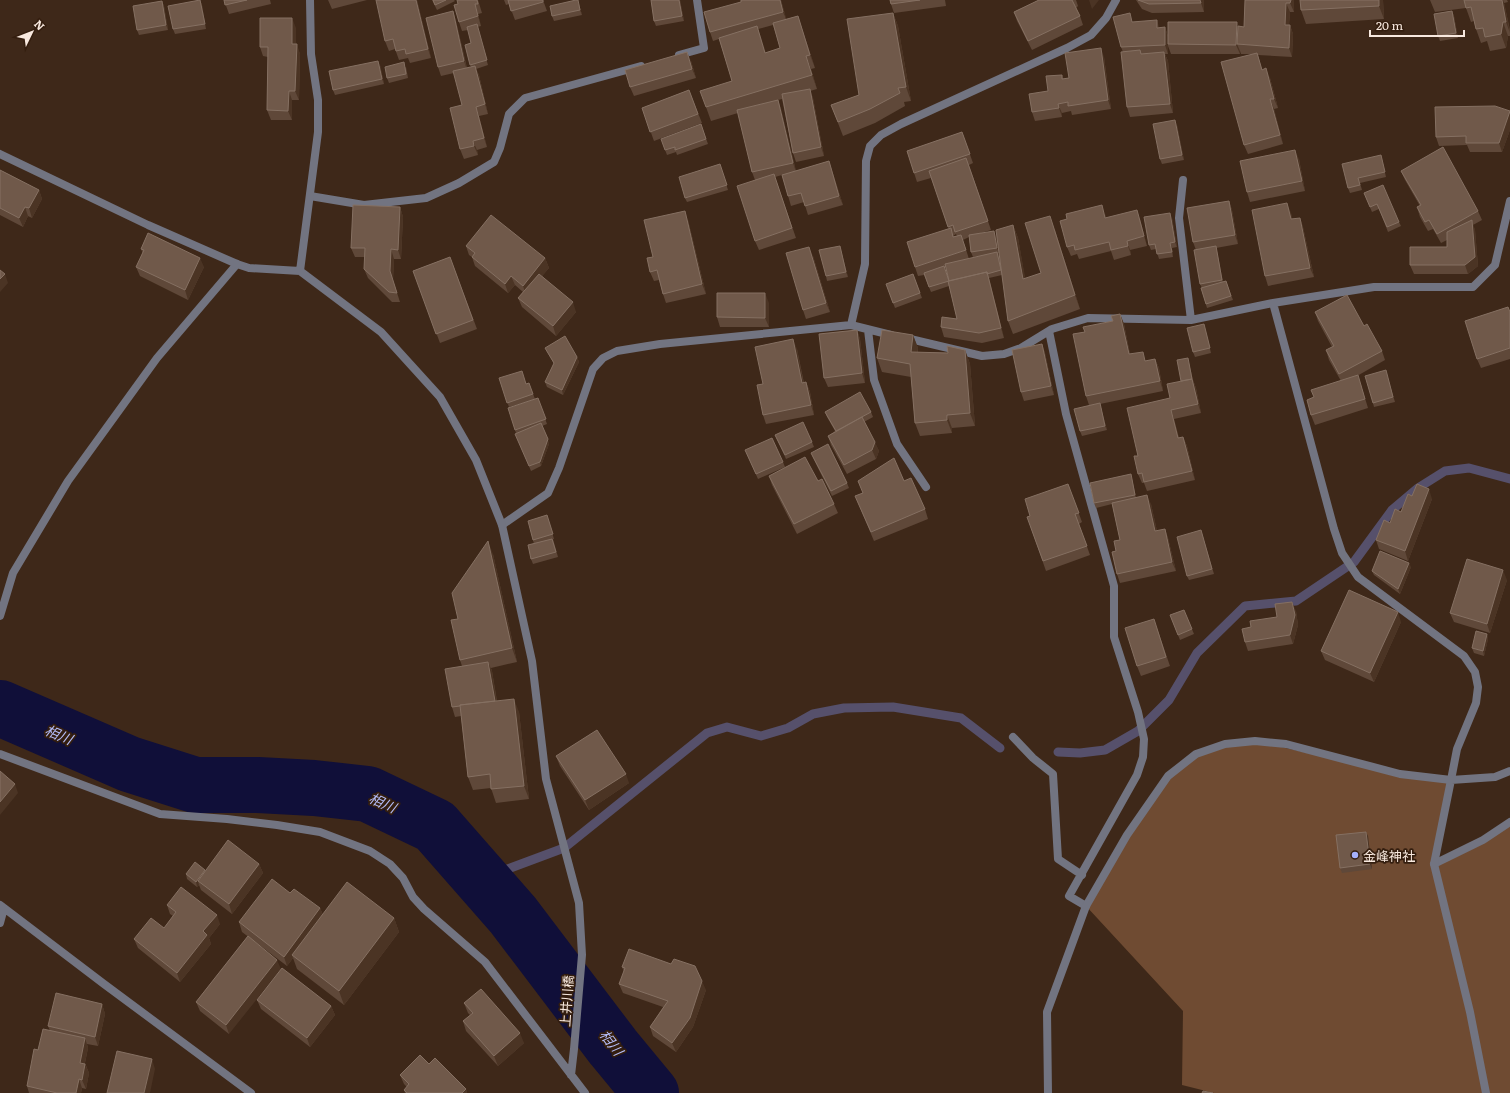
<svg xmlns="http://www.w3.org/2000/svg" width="1510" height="1093" viewBox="0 0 1510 1093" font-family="Literata,'Noto Sans JP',serif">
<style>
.green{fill:#6f4b32}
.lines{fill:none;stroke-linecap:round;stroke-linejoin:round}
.stream{stroke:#56506b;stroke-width:9}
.river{stroke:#100f39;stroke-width:56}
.lane{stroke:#727481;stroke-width:8}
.street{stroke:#727481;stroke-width:8}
.wall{fill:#5f4839;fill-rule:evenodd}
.shaded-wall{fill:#4b3424}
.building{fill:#70594a;stroke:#857062}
.poi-dot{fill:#a6b1fc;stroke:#341e0f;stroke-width:1.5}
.labels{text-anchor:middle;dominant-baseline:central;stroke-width:3.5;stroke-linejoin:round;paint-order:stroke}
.poi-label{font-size:13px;fill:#f8e9df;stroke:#341e0f;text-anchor:start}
.street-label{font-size:13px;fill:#f8e9df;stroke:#341e0f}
.water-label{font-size:14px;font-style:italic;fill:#b4bdfa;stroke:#341e0f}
</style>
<rect width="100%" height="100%" fill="#3e2819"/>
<path class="green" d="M1255,741L1400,774L1451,780L1434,864L1510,822V1093H1214L1182,1085L1183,1011L1086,906L1158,789L1196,754Z"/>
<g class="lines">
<path class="stream" d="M1058,752L1080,753L1105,750L1138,731L1169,700L1197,653L1245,606L1296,601L1354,562L1392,510L1418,488L1445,471L1469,468L1510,479
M481,879L564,848L707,733L727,727L761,736L788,728L813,714L844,708L893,707L961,718L1000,748"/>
<path class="river" d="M0,708L129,764L195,785H258L314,788L368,794L435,826L513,915L613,1047L651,1093"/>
<path class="lane" d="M679,55L704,48L697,0
M1183,180L1179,218L1191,320
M310,196L364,205L426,198L459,183L494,162L500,148L509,114L525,98L641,66
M1273,303L1334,529L1342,553L1358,577L1464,656L1475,672L1478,687L1476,703L1457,749L1451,780
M851,325L865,264L866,161L870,146L881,135L901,124L1067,48L1091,35L1106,18L1116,0
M868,330L874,380L897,444L926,487
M1049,331L1066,414L1114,586V637L1138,712L1144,739L1143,757L1137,775L1069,896L1086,906
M906,338L982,356L1004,354L1021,348L1052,329L1088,318L1191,320L1273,303L1374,287H1473L1495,265L1510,201
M502,525L548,493L559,468L593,369L603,358L617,351L660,344L851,325L891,335
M0,616L13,573L68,481L157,358L237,264
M1013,737L1033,758L1053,774L1058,859L1082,875
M1434,864L1483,840L1510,822"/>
<path class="street" d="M0,154L148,225L237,264L249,268L300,271L381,332L440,397L476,460L502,525L532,661L546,779L579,903L582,955L574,1049L571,1075
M300,271L318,132V100L311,54L310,0
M0,754L160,814L227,819L277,825L320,832L370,851L390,864L403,878L413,897L424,909L485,962L585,1093
M0,905L104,984L251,1093
M0,923L4,908
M1048,1093L1047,1012L1086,906L1127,835L1168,776L1196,754L1225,744L1255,741L1286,744L1400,774L1451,780
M1486,1093L1470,1012L1434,864L1451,780L1495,777L1510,771"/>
</g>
<path class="wall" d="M200,0L202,5L206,29L175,34L173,29Z
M224,0H270L271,4L229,14Z
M328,0H367L332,9Z
M417,0L431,58L410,63L408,58L399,60L395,49L389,51L385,41Z
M432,0H454L455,1L437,10Z
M478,0L482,13L478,14L481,26L477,27L488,65L476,69L479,75L488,114L479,116L487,147L477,150L478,155L464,159L460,149L462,105L454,73L441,76L438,67L453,11L456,21L467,68L471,67L465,45L471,43L468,30L462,31L459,22L458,4Z
M504,0H543L547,11L515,20L509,4L506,5Z
M651,0H680L684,21L656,26L654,21Z
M741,0H781L786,19L798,16L815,68L811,69L817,89L810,91L813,98L824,156L796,162L793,153L782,99L778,100L781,109L796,171L829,161L843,205L808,215L804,202L791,206L782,175L775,177L796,238L759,250L755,241V180L752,172L738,113L711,121L706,107L732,81L719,39L713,41L710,32L741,2ZM773,25L780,48L765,53L758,29Z
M890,0H945L946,6L894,13L891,4Z
M1039,0H1076L1078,6L1076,8L1080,16L1083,25L1032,50L1017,21L1014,12Z
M1136,0H1204V12L1152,13L1142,9Z
M1245,0H1294V12H1290L1289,25H1290L1293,34L1292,57L1258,55L1262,70L1270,78L1278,108L1274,109L1283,144L1248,154L1244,145L1251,54H1241L1240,51V54H1171L1168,46V54H1165L1168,61L1173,113L1130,117L1127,107L1123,52L1121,47L1133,22L1159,28L1165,27L1168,36L1238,26L1244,27Z
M1383,0L1384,19L1306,24L1301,10Z
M1430,0H1507L1508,2L1504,3L1510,30V36H1508L1506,48L1490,51L1487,41L1481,43L1476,29L1474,21L1471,22L1466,8L1435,12Z
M162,1L164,6L168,30L139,35L137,30Z
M579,4L582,15L554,21L552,16Z
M1452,11L1454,16L1458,38L1440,41L1438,36Z
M893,13L898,26L911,101L904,102L905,106L875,123L843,136L831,105L859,95Z
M296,28V44L300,54L299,100H292V120H271L267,110L268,57L263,56L260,47Z
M1104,57L1111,109L1072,115L1071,111L1062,113V117L1035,121L1032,112L1062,75L1063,79L1069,78Z
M691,61L696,78L634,96L630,87Z
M380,65L384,84L335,95L333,90Z
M406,67L408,78L389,83L387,78Z
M689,90L702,123L654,141L642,108Z
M1510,111V130L1502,152H1470L1467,145L1439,146L1436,137Z
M701,124L708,144L677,155L676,152L667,155L661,139Z
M1177,125L1184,160L1162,164L1160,159Z
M962,132L973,163L969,165L991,230L981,233L996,236L999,253L1013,225L1018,238L1025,279L1041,273L1055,230L1080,309L1013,334L1008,321L1002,275L989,278L1004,338L982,343L944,337L941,327L957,319L949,286L931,292L924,275L918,276L915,267L949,229L931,178L917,182L907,151ZM956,234L957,236L954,237L953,236ZM969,237L971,252L973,257L980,256L969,259L963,240ZM998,253H999L1001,264L999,257ZM946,267L949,281L944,268Z
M1381,155L1386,177L1360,183L1362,190L1350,193L1348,188Z
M1299,159L1305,191L1250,202L1247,192Z
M720,164L728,190L687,202L685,198Z
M0,170L39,190L42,199L32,218L28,216L23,227L0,215Z
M1401,171L1478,211L1482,220L1473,225L1475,230L1478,266L1468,274H1414L1410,265L1447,247V240L1441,243L1433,229L1428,231L1420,217L1417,207L1420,206L1405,180Z
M1364,193L1399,222L1401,226L1388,232L1379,209L1372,212Z
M1229,201L1232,210L1238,244L1216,248L1217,251L1223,282L1226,281L1233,300L1207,308L1201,288H1202L1200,284L1196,250L1193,242Z
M400,207L403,217L401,259H394L393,280L400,302H392L368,278L364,269L365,257H355L351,248Z
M1291,213L1292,219L1300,218L1303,227L1314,277L1268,286L1265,276Z
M1105,214L1106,218L1140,219L1147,246L1130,250L1131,255L1114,260L1111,251L1079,259L1077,254L1071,256L1067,247Z
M1172,218L1177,247L1172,248L1173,257L1159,259L1156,249L1151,250L1149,245Z
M688,220L706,294L666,303L663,294L659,280L654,281L650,272L653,257Z
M466,246L545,258L549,268L542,276L576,312L556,336L522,307L518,298L523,292L515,285L508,293L475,266L472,257L469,255Z
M840,246L841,250L848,277L827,281L826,276Z
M141,249L204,267L188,300L140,276L136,267L143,254Z
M813,256L830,312L806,319L803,310Z
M450,257L477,329L440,343L413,271Z
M913,274L922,298L895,308L886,284Z
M769,303V327H720L717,317Z
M1315,312L1364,326L1382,351L1385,360L1357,376L1361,385L1368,408L1315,425L1311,415L1314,397L1341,381L1329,360L1326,350L1332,347L1318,321Z
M1510,312V359L1481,368L1477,359Z
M1120,314L1124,324L1130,354L1146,361L1155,359L1159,368L1163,391L1100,404L1107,430L1082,436L1080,431L1089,405L1086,396L1085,332L1113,321Z
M1205,328L1211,353L1195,357L1193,352Z
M857,330L860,339L865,383L828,387L824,378Z
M913,335L918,348V352L948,353L965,350L970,364L975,426L952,428V433L920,436L915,423L911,377L882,372L877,358Z
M1042,344L1045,353L1054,395L1024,401L1021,392Z
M545,348L577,357L579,362L563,395L547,387L545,382L554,364L547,352Z
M797,349L804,383L806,382L810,392L814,415L766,424L763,415V384Z
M1189,363L1193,380L1196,388L1201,413L1174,419L1179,438L1183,437L1187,446L1195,480L1147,491L1144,483H1142L1138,474V456L1170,398L1181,381Z
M1387,375L1395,402L1374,407L1373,403Z
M499,378L526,384L529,383L535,399L538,398L547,424L542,426L549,444L541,466L531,471L517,438L516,433L508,408L524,403L509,407Z
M825,412H871L873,417L864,422L879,451L876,459L847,474L831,445L828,436L835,431L827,417Z
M775,435L812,442L814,447L786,459Z
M745,450L783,462L785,467L758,479Z
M811,453L847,483L849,488L832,496L813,458Z
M769,476L834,504L838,513L797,534L772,485Z
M1132,479L1136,497L1151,504L1157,531L1165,529L1168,538L1176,571L1120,583L1117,574L1116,551L1120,540L1112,504L1096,508L1094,503Z
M858,481H904L925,509L928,519L874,541L855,496L863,493Z
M1068,484L1082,522L1079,524L1090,555L1046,571L1027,517L1030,516Z
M1412,496L1432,499L1408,561L1379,549L1376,540L1390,523L1401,512Z
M547,515L554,539H553L558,557L533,564L531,559L534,544L533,540Z
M1201,530L1214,574L1189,580L1187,576Z
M493,554L517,662L491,668L492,671L497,701L519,712L529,799L496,803L491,788L473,790L468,777L461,716L455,717L452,707L462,666L460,660L458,619Z
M1411,567L1400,594L1374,575L1372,571Z
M1507,580L1490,633L1454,622L1450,613Z
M1184,610L1194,634L1180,640L1170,615Z
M1296,611L1298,625L1293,644L1248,651L1245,642L1251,627L1277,617Z
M1401,622L1374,682L1325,660L1321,651Z
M1157,628L1170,666L1141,676L1137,666Z
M1487,634L1488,639L1484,656L1474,653L1472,648Z
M556,756L629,783L589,810L560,766Z
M1366,832L1368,836L1372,869L1342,873L1340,868Z
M259,864L263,873L232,914L201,890L199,885L197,887L187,879L186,874L205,870Z
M290,893L320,908L323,915L394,918L399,932L344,1005L297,969L293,958L287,966L242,932L239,922Z
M167,905L220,924L209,938L211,944L180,982L138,948L134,939L164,928L173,916L170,914Z
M248,936L229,1034L200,1011L196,1002Z
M622,967L706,990L693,1027L676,1052L653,1036L650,1027L663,1007L623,993L619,984L624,972Z
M257,1000L331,1006L335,1015L310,1047L261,1009Z
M464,1003L524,1043L498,1066L466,1031L463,1021L470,1015L468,1013Z
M102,1004L105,1014L98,1046L87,1044L88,1048L85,1063L89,1073L86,1089L82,1088L81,1093H29L27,1086L38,1050L50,1031L48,1026Z
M429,1064L466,1089L467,1093H405L404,1090L407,1087L404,1084L400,1075Z"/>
<path class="shaded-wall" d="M200,0L202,5L206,29L205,24Z
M416,0H417L431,58L428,49Z
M578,0L579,4L582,15L580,10Z
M679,0H680L684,21L682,16Z
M780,0H781L787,21L783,12Z
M1089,0H1099L1092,9Z
M1200,0H1204V12Z
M1291,0H1294V12L1290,3Z
M1379,0H1383L1384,19L1379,6Z
M1502,0H1503L1505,6L1510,33L1506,22Z
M162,1L164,6L168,30L166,25Z
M1286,3L1290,12L1288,34L1285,25Z
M475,4L478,14L481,26L478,16Z
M453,11L456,21L467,70L464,61Z
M1452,11L1454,16L1458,38L1456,33Z
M893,13L898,26L911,101L906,87Z
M798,16L802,29L815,68L810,55Z
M292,18L296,28V53L292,44Z
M1157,20L1160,30L1157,28Z
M1237,22L1240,32L1237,44L1240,51V54L1236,45Z
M1503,22L1508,36L1506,48L1501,34Z
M1290,25L1293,34L1292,57L1289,48Z
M757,26L762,40L770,66L765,53Z
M1165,27L1168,37V54L1165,45Z
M297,44L300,54L299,100L295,91Z
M1101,48L1104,57L1111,109L1108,100Z
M687,52L691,61L696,78L692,69Z
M1164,52L1168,61L1173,113L1170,104Z
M806,56L811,69L817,89L812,75Z
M378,61L380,65L384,84L382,79Z
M475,66L479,75L488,114L485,104Z
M1266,68L1270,78L1278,108L1274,99Z
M810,89L813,98L824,156L821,147Z
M289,91L292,100V120L288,111Z
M1270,99L1274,109L1283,144L1280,135Z
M778,100L781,109L796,172L793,163Z
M1058,104L1062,113V117L1059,108Z
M476,107L479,116L487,147L484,138Z
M1510,111V130L1502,152L1499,143Z
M1175,120L1177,125L1184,160L1182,155Z
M473,141L477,150L478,155L474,146Z
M1295,150L1299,159L1305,191L1302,181Z
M829,161L832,170L843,205L839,196Z
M39,190L42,199L32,218L29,208Z
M1229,201L1232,210L1238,244L1235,235Z
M1287,203L1291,213L1294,229L1291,219Z
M1102,205L1105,214L1109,228L1105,218Z
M25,207L28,216L23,227L19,218Z
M400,207L403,217L401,259L398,250Z
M1137,210L1140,219L1147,246L1144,236Z
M685,211L688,220L706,294L702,284Z
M1170,213L1172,218L1177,247L1175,242Z
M1050,216L1055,230L1080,309L1075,295Z
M1300,218L1303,227L1314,277L1310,268Z
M1472,220L1475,230L1478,266L1468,274L1465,265Z
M1013,225L1018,238L1028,293L1023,279Z
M994,231L996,236L999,253L997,248Z
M1127,241L1130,250L1131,255L1128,246Z
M1170,243L1172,248L1173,257L1172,252Z
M840,246L841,250L848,277L846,272Z
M809,247L813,256L830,312L826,303Z
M391,249L394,259L393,280L400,302L390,271Z
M200,258L204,267L188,300L185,290Z
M545,258L549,268L526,295L523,286Z
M987,272L990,282L1004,338L1001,328Z
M5,274L8,283L0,292V279Z
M511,276L515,285L508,293L505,284Z
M765,293L769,303V327L765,318Z
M573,302L576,312L556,336L553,326Z
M1120,314L1124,324L1132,364L1129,354Z
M857,330L860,339L865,383L862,373Z
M913,335L918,348L916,366L911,352Z
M793,339L797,349L805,392L802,383Z
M1042,344L1045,353L1054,395L1051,386Z
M965,350L970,364L975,426L970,413Z
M577,357L579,362L563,395L562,390Z
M1188,358L1189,363L1193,380L1196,388L1201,413L1198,404L1192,379Z
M1155,359L1159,368L1163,391L1160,381Z
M806,382L810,392L814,415L811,405Z
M1100,403L1101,408L1107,430L1105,426Z
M1171,410L1174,419L1181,447L1178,438Z
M947,415L952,428V433L947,420Z
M1183,437L1187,446L1195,480L1192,471Z
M548,439L549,444L541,466L540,462Z
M875,442L879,451L876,459L872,450Z
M1131,474L1132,479L1137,500L1135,495Z
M1429,489L1432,499L1408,561L1405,551Z
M1147,495L1151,504L1159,540L1155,531Z
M1165,529L1168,538L1176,571L1172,562Z
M488,541L493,554L517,662L512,648Z
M1409,563L1411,567L1400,594L1398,589Z
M1503,570L1507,580L1490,633L1487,624Z
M1292,602L1296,611L1298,625L1293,644L1290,635Z
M1398,612L1401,622L1374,682L1370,673Z
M1487,634L1488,639L1484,656L1483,651Z
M488,662L492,671L498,710L495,701Z
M514,699L519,712L529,799L524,786Z
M626,774L629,783L589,810L585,800Z
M15,784L18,793L0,815V802Z
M1366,832L1368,836L1372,869L1370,864Z
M259,864L263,873L232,914L229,904Z
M205,870L198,881L199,885L197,887L196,882Z
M320,908L324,918L292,955L293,958L287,966L284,957Z
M217,915L220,924L209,938L211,944L180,982L177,973L203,931Z
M394,918L399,932L344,1005L339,991Z
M277,960L281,969L229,1034L226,1025Z
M702,981L706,990L693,1027L676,1052L672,1043Z
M102,1004L105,1014L98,1046L95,1037Z
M331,1006L335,1015L310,1047L307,1038Z
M520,1033L524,1043L498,1066L494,1056Z
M85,1038L88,1048L83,1072L80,1063Z
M152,1059L155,1069L150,1093H144Z
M85,1064L89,1073L86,1089L82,1080Z
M79,1079L82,1088L81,1093H76Z
M466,1089L467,1093H462Z"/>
<path class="building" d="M200,0L205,24L173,29L168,6Z
M224,0H247L225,5Z
M376,0H416L428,49L406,54L405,49L396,51L393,39L385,41Z
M433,0H446L435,5Z
M457,0H477L478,4H475L478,16L459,22L454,5L458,4Z
M508,0H543V2L511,11Z
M576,0H578L580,10L552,16L550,6Z
M651,0H679L682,16L654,21Z
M741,0H780L783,12L710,32L704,12L741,2Z
M890,0H920L891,4Z
M1039,0H1072L1080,16L1028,41L1014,12Z
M1138,0H1200L1201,3L1149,4Z
M1245,0H1291L1290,3H1286L1285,25H1290L1289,48L1237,44L1238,26L1244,27Z
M1300,0H1379V6L1301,10Z
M1464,0H1502L1506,22H1503L1501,34L1485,37L1483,28L1476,29L1471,7L1466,8Z
M162,1L166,25L137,30L133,6Z
M453,11L464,61L438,67L426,18Z
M1452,11L1456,33L1438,36L1434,14Z
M893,13L906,87L898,88L900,93L870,109L838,122L831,105L859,95L847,19Z
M1130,13L1132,22L1157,20V28L1165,27V45L1121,47L1113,17Z
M798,16L810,55L806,56L812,75L706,107L700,91L732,81L719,38L757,26L765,53L780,48L773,23Z
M260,18H292V44H297L295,91H289L288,111L267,110L268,47H260Z
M1168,22H1237L1236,45L1168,44Z
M477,24L487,60L470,65L465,45L471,43L467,27Z
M1101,48L1108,100L1068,106V102L1058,104L1059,108L1032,112L1029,94L1048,91L1046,76L1062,75V79L1069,78L1065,53Z
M1140,50L1141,54L1164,52L1170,104L1127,107L1121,52Z
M687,52L692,69L630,87L625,70Z
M1257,53L1262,70L1266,68L1274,99H1270L1280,135L1244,145L1221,62Z
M378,61L382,79L333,90L329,71Z
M404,62L406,74L387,78L385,67Z
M475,66L485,104L476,107L484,138L473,141L474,146L460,149L450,108L462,105L453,71Z
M810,89L821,147L793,153L782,94Z
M689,90L698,114L650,132L642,108Z
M778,100L793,163L752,172L737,110Z
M1495,106L1510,111L1499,143H1466V136L1436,137L1435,107Z
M1175,120L1182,155L1160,159L1153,124Z
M701,124L706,139L675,150V147L665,150L661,139Z
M962,132L970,154L914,173L907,151Z
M1443,147L1478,211L1437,234L1429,220L1425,222L1417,207L1421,205L1401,171Z
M1295,150L1302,181L1247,192L1240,161Z
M1381,155L1385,172L1358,178L1360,185L1348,188L1342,164Z
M966,158L988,221L955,232L953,225L948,227L929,171Z
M829,161L839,196L805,206L801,193L788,196L782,175Z
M720,164L727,185L685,198L679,177Z
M0,170L39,190L29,208L25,207L19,218L0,208Z
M774,174L792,228L755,241L737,186Z
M1383,185L1399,222L1387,227L1377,204L1370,207L1364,193Z
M1229,201L1235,235L1193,242L1187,208Z
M1287,203L1291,219L1300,218L1310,268L1265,276L1252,210Z
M353,205L400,207L398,250L391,249L390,271L397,293L389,292L364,269L365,248H351Z
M1102,205L1105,218L1137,210L1144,236L1127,241L1128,246L1111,250L1109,242L1075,250L1074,245L1067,247L1060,221L1067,219L1066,214Z
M685,211L702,284L663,294L657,270L650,272L647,258L653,257L644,220Z
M1170,213L1175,242L1170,243L1172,252L1157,254L1155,244L1149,245L1144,217Z
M491,215L545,258L523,286L511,276L505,284L472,257L475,253L466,246Z
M1050,216L1075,295L1008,321L996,230L1013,225L1023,279L1041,273L1025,223Z
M1472,220L1475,257L1465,265H1410V247H1447V232Z
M951,228L953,237L961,235L966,250L915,267L907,242Z
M994,231L997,248L971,252L969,235Z
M148,233L200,258L185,290L136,267L144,250L141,249Z
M840,246L846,272L826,276L819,250Z
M1216,246L1222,280L1200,284L1194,250Z
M809,247L826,303L803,310L786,253Z
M997,252L1001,270L987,274V272L949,281L945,264Z
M450,257L473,320L436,334L413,271Z
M944,266L949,281L929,287L924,273Z
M0,270L5,274L0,279Z
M987,272L1001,328L979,333L941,327L942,317L957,319L948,281Z
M539,274L573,302L553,326L518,298Z
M913,274L920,293L893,303L886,284Z
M1226,281L1231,296L1206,304L1201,288Z
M717,293H765V318L717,317Z
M1347,295L1364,326L1367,324L1382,351L1339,374L1326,350L1334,346L1315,312Z
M1508,307L1510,312V348L1477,359L1465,321Z
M1120,314L1129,354L1143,352L1145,361L1155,359L1160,381L1086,396L1073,334L1085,332L1083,327L1113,321L1111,316Z
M1204,324L1210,348L1193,352L1187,328Z
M857,330L862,373L824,378L819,334Z
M882,330L913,335L911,352L948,353L947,346L965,350L970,413L947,415V420L915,423L910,364L877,358Z
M565,336L577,357L562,390L545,382L554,363L545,348Z
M793,339L802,383L806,382L811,405L763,415L757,385L763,384L755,347Z
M1042,344L1051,386L1021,392L1012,350Z
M1188,358L1192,379L1181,381L1177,360Z
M1386,370L1393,397L1373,403L1365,376Z
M522,371L526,384L529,383L533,394L507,403L499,378Z
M1358,375L1365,399L1311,415L1307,400L1314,397L1311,390Z
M1192,379L1198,404L1171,410L1178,438L1183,437L1192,471L1144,482L1142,473L1138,474L1134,456H1138L1127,408L1170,398L1167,384Z
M860,392L871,412L836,431L825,412Z
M538,398L546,419L515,430L508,408Z
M1100,403L1105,426L1080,431L1074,409Z
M862,417L875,442L872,450L844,465L828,436Z
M803,422L812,442L785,455L775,435Z
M541,423L548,439L540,462L529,466L515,434Z
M772,438L783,462L756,474L745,450Z
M828,444L847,483L831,491L811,453Z
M805,457L818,481L822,479L834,504L794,524L769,476Z
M894,458L904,481L911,478L925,509L871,532L855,496L863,493L858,481Z
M1131,474L1135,495L1094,503L1090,483Z
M1068,484L1079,513L1075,514L1087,546L1043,561L1027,517L1030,516L1025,499Z
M1417,484L1429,489L1405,551L1376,540L1384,520L1390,523L1395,509L1401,512L1408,494L1412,496Z
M1147,495L1155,531L1165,529L1172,562L1117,574L1112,552L1116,551L1114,541L1120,540L1112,503Z
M547,515L553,534L533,540L528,521Z
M1201,530L1212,569L1187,576L1177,537Z
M552,539L556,552L531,559L528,545Z
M488,541L512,648L460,660L451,620L458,619L452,593Z
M1380,551L1409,563L1398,589L1372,571Z
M1467,559L1503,570L1487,624L1450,613Z
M1349,590L1398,612L1370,673L1321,651Z
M1292,602L1295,615L1290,635L1245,642L1242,629L1251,627L1250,621L1277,617L1275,604Z
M1184,610L1192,629L1178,635L1170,615Z
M1154,619L1166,657L1137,666L1125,628Z
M1476,631L1487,634L1483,651L1472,648Z
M488,662L495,701L460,705V706L452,707L445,669Z
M514,699L524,786L491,789L490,774L468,777L460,705Z
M597,730L626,774L585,800L556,756Z
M0,771L15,784L0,802Z
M1366,832L1370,864L1340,868L1336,835Z
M228,840L259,864L229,904L198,881Z
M195,862L205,870L196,882L186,874Z
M272,879L290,893L294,889L320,908L284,957L239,922Z
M347,882L394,918L339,991L292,955Z
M181,887L217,915L203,931L207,935L177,973L134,939L151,918L164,928L176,912L167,905Z
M248,936L277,960L226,1025L196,1002Z
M629,949L671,964L674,959L695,966L702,981L690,1018L672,1043L650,1027L668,1001L619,984L625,968L622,967Z
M282,968L331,1006L307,1038L257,1000Z
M481,989L520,1033L494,1056L463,1021L473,1013L464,1003Z
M56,993L102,1004L95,1037L48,1026Z
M43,1029L85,1038L80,1063L85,1064L82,1080L79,1079L76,1093H57L27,1086L34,1049L38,1050Z
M117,1051L152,1059L144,1093H107Z
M420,1055L429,1064L435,1058L466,1089L462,1093H407L404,1090L409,1084L400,1075Z
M1203,1091L1213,1093H1202Z"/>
<circle class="poi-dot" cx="1355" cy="855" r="4"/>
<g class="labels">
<g class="poi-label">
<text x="1363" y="855">金峰神社</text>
</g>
<g class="street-label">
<text transform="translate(566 1001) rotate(-86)">上井川橋</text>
</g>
<g class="water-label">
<text transform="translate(59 734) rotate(23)">相川</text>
<text transform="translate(383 802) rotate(24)">相川</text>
<text transform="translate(612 1042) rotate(52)">相川</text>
</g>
</g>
<g transform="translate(32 32) rotate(47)" stroke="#341e0f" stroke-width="3" paint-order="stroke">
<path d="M0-3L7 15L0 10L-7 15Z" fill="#f8e9df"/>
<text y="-6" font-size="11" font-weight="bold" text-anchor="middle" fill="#f8e9df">N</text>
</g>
<path d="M1370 30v6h94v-6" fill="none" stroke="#f8e9df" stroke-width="2"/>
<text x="1376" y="30" font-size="12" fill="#f8e9df" stroke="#341e0f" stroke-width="3" paint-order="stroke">20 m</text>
</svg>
